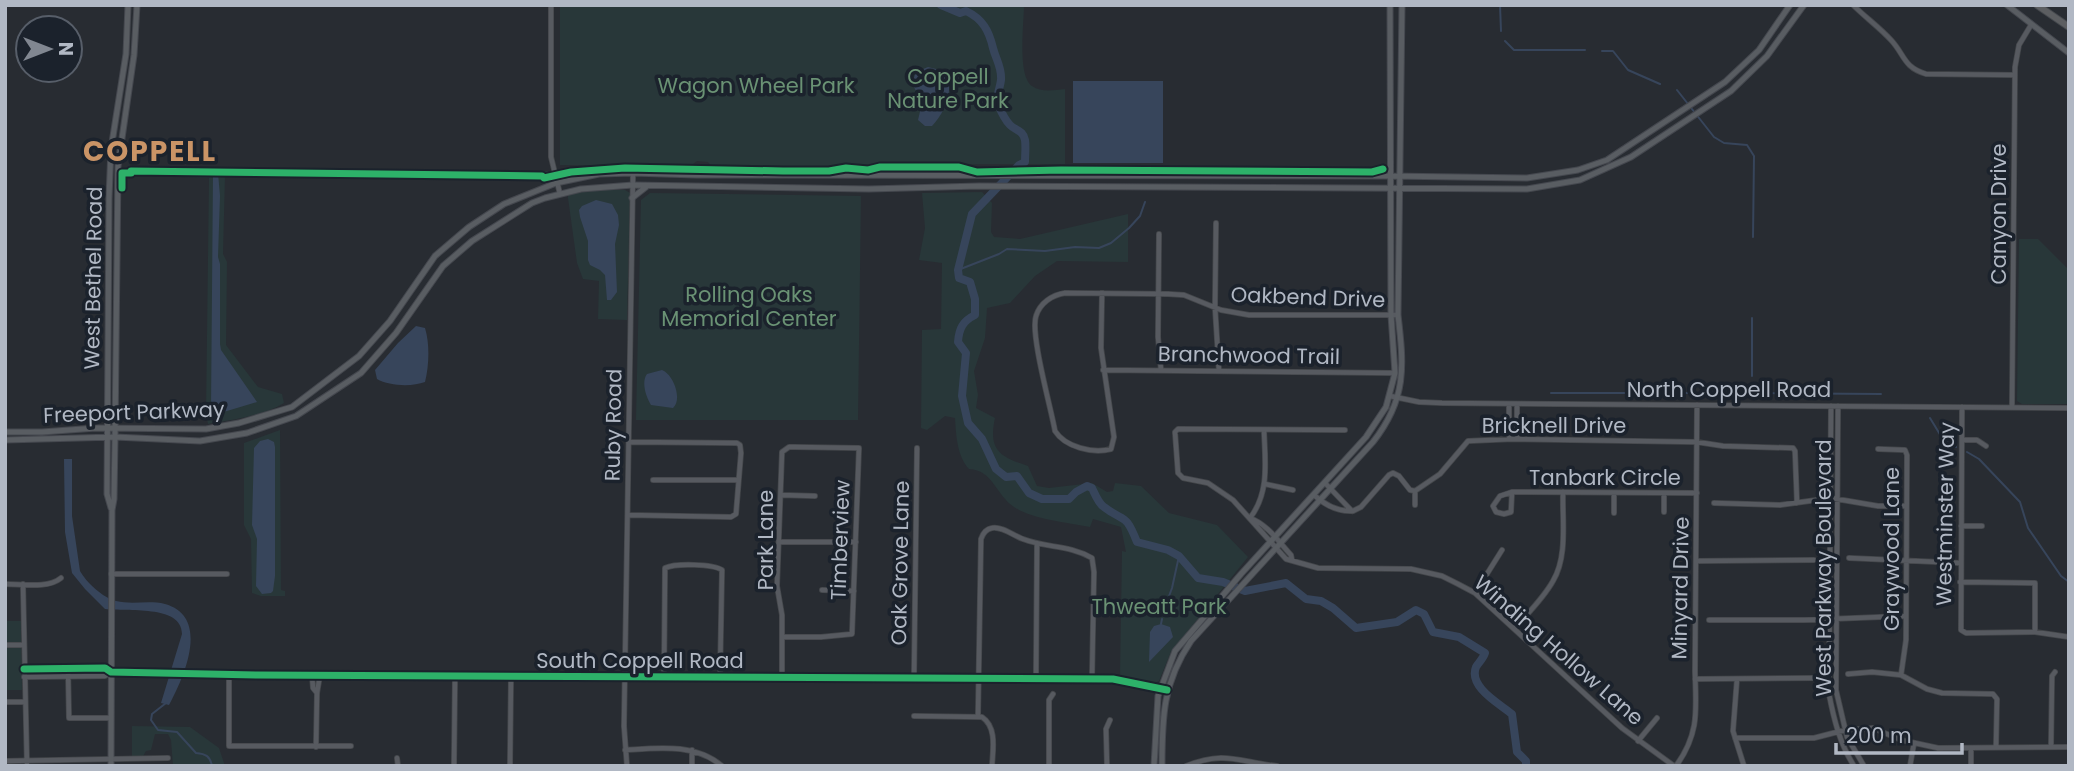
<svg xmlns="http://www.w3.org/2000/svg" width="2074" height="771" viewBox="0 0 2074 771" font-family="Poppins,sans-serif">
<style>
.green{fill:#283739}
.water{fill:#37455b}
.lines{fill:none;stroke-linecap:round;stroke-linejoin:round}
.stream{stroke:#37455b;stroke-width:2}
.river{stroke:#37455b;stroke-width:8}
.minor-casing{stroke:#44474b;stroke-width:6}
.major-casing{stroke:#45484f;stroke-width:7}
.highway-casing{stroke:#44484d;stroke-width:8}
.minor{stroke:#575a60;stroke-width:4.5}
.major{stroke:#595d62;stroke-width:5}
.highway{stroke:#5c5e61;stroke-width:6}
.cycleway-casing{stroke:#1b222c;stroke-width:11}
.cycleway{stroke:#2db169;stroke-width:7}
.labels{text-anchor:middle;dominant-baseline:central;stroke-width:7;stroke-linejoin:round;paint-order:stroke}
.park-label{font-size:21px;fill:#6a9274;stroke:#1b222c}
.street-label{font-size:21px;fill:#b1b8c4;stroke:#1b222c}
.district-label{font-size:28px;font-weight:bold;letter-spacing:2px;fill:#ca9466;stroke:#1b222c}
</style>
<rect width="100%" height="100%" fill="#282c32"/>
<path class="green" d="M560,5H1024C1024,23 1017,76 1032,86C1042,93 1054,90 1065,89V164C1000,165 933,163 868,168C856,169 848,164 836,168L712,167L708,162L697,161L689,167L560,165Z
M127,169L548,171L551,176L549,181L225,176L223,254L227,262L226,345L258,387L282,394L284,403C263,416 232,420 208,424L206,414L209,178L127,175Z
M592,190H625L630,193L627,320L598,319L599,281L583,279L577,263L568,198V195Z
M982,192L992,203L991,232L994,237L1020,239L1128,214V262L1057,261L1035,276L1010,303L987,308L985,338L974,371L978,395L976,408L995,418C988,450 1000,457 1028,466L1037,486L1049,488L1092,483L1107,492L1113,491L1115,483L1141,486L1169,513L1217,525L1248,557L1171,652L1159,681L1154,683L1120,676L1122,551L1126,552L1121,527L1093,519L1090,527C1069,523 1031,519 1014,507C996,495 993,470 969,469C957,456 956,435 955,418L945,416L927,430L921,428L922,330L941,329L942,263L919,260L925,228L922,193Z
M650,193L861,196L858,420H636L641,200Z
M2019,239H2038L2069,270V404H2022L2017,401Z
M280,430L281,590L285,591V596H261L252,593L251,539L244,525V443Z
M5,621H21L22,690H5Z
M132,726L190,727L219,748L225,766H173L171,740L168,734H155L151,750L146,751L142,758H132Z"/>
<path class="water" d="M928,67L944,71C956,88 945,112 932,126H925L918,120L922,103L912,83L916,72Z
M1073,81H1163V163H1073Z
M213,173H218L220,196L218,257L220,264V344L221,350L257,402L217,414L212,412L211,409Z
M596,200L612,204L618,215L619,225L615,244L617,292L611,300H607L605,275L600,270L590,265L588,260V241L580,217L579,210L582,206Z
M416,326L425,328C430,344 429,366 425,382C412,387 389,386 377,379L375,370L398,343Z
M662,370C673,374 683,399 673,408L651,405C646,397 641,382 647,374Z
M268,439L274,442L275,447V576L273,591L271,593L262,594L256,586L257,539L252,525L254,448L260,441Z
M64,459H72V516L80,571C86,582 103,598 116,601C132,605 149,600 165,604C211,617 184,677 169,705L161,703L182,634C182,604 126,612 105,609L85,589L72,573L65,532Z
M1161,624L1170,627L1173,637L1149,662L1150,632L1154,626Z"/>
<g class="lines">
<path class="stream" d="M1500,5L1501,31
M1505,41L1514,50H1585
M1602,51H1613L1628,70L1660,84
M1677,90L1714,137L1724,143L1747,145L1754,156L1753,237
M958,270L999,254L1007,249L1045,251L1075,247L1099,248L1111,243L1129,228L1140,216L1145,202
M1752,376V318
M1752,387L1751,393L1881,394
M1551,393H1751
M1930,418L1944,441L1956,447
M1967,452L1979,459L2020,502L2028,528L2061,576L2069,582
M1162,615L1172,588L1179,556
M1161,624L1162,619
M166,703L152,714L151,720L158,730L177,732L196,753C206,754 210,756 212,766"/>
<path class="river" d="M941,5L960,13L966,11C983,19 989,31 993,48C996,60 1002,67 1001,80C1000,89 995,97 999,106C1001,112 1006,121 1010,125C1016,131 1023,130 1025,140C1026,146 1025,155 1025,162L1019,165L972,214L958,270L959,278L970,282L975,299V315C963,321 959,328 958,342L966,353L962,396L968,423L982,439L996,469L1006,477L1017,476L1029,493L1042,499H1069L1076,492L1087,486L1092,488C1095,494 1098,503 1104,507C1125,523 1125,512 1137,542L1168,550L1179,556L1198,578L1223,582L1245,591L1286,583L1306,599L1321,601L1333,608L1356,628L1397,622L1416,610L1424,614L1433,632L1459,637L1485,653C1483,659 1479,662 1476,667C1468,687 1500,704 1512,714L1517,752L1526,761V766"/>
<g class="minor-casing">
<path id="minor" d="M551,5V157L560,194
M1853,5C1865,17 1879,27 1891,40C1905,55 1903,67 1926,74L2015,75
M1216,223L1215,307L1219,371
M1159,234L1158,337L1161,370
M1102,293L1101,348L1114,437L1111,449C1093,454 1065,447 1055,431C1051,408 1030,334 1036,316C1040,303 1052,295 1065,293L1168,294L1184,295L1221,310L1249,315H1398
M1103,370L1395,373
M1390,396L1419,402L1442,403L2069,408
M1831,406L1829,694C1834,720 1840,744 1854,766
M1838,406L1836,690L1847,737L1864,766
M1962,407L1961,630L1966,633L2035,632L2069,637
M2012,407L2015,67L2019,45L2031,25
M1345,430L1178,429L1175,432L1178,473L1183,478L1208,483L1233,500L1286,559L1318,568L1411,569L1442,576L1458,584L1475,593L1622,728L1674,766
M1509,439V404
M1517,439V404
M1962,440H1977L1986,446
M1878,449L1905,450L1907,455L1906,640L1901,675
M653,480H738
M1325,483L1352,511
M1265,484L1293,490
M1415,491V505
M1512,492L1511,512L1504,514L1496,512L1493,506L1500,496L1512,492L1697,493
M781,495L815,496
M1314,495C1325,505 1338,512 1353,511
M1714,503L1780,505L1831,498L1878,506H1906
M1353,511L1361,507L1389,475L1393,473L1399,476L1410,490L1415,491L1440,474L1468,441L1513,439L1697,442L1723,446L1793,448L1795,451L1797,503
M1664,512V493
M1614,513V493
M628,515L731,517L736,514L741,453L740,445L737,443L630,442
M1250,518C1270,492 1265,461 1264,430
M1250,518C1267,524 1279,542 1291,555L1292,560
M1961,526H1982
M779,542H856
M1849,558L1960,563
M1696,561L1814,560
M111,574H227
M1960,582L2035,583V632
M5,584C22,584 48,589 61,578
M23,584L27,766
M822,590L854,591
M1475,593L1502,550
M1709,620H1804L1906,616
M1514,629C1527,614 1543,599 1553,581C1568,556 1562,520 1563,492
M5,645H24
M68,668L69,718H111
M24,669L105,668L111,672L257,675L1113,679L1162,689
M229,674V746H351
M1848,674L1872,672L1901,675L1927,689L1942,693L1993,694L1997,699L1996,747
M312,675L313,688L317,693
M24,677L105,676L111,672
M664,678L665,568C676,563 713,564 722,570L720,678
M782,678V615L777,586L782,452L789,447H794L859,448L852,634L821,637H783
M914,679L917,448
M1036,679L1037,543
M1695,679L1817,678
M1737,679L1733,731L1744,766
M5,702H25
M914,716L982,717C997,727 993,749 992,766
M978,716L981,539C983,533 986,529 992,528C1002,526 1014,536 1023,539C1046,548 1070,545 1092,558L1094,572L1092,679
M1735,738H1814L1845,730L1873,728L1901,740L1938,748L2069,747
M1638,741L1657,718
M316,747L317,693L320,675
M2051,747L2052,676L2055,672
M1971,748V766
M625,750C658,748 695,743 722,766
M397,758L398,766
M5,761L168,758
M454,766L455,676
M510,766L511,676
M627,766L624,726L633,173
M692,766V750
M1049,766V700L1053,694
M1107,766L1106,729L1110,720
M1186,766C1226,750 1238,762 1277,766
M1676,766C1700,733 1696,709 1695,672L1697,405
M1910,766L1914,743"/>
</g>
<g class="major-casing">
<path id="major" d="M2007,5L2069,53
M632,198L646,187
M5,432H42L96,428L206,429L239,423L292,407L359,356L390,321L435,256L469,227L504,204L556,183L599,174L633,173L696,175L1390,176L1527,178L1578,170L1607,160L1725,82L1759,50L1790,5
M5,440L115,437L200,441L247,433L296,416L361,373L396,333L443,266L472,241L532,203L545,198L581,189L633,185L869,189L979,186L1527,189L1580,180L1631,157L1731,91L1767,56L1804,5
M111,508L107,494L109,198L111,149L126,54L128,5
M111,766L112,510L114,499L115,437L118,166L134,55L137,5
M1154,766L1158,696L1175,651L1241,574L1366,437L1386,407L1395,373L1391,315L1390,5
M1162,766C1162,717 1163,682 1191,641L1373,442C1407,399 1404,366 1398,315L1402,5"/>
</g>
<g class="highway-casing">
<path id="highway" d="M2037,5L2069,27"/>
</g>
<use href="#minor" class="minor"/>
<use href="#major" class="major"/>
<use href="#highway" class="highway"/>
<g class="cycleway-casing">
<path id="cycleway" d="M122,188V173H131V171L542,176L544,178L571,172L625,168L783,171H829L846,168L868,170L880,167H959L977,172L1061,170L1372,172L1383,169
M24,669L105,668L111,672L257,675L1113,679L1167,690"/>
</g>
<use href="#cycleway" class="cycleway"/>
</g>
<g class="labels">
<g class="park-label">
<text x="948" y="76">Coppell<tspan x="948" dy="24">Nature Park</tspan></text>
<text x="756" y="85">Wagon Wheel Park</text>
<text x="749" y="294">Rolling Oaks<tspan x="749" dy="24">Memorial Center</tspan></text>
<text x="1159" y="606">Thweatt Park</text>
</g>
<g class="street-label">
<text transform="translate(1998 214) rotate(-90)">Canyon Drive</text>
<text transform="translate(93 278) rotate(-89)">West Bethel Road</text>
<text transform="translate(1308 297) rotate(2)">Oakbend Drive</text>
<text transform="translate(1249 355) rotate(1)">Branchwood Trail</text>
<text x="1729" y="389">North Coppell Road</text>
<text transform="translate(134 412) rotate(-2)">Freeport Parkway</text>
<text transform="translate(613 425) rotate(-89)">Ruby Road</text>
<text x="1554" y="425">Bricknell Drive</text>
<text x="1605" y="477">Tanbark Circle</text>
<text transform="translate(1945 514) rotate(-89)">Westminster Way</text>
<text transform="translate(765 540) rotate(-90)">Park Lane</text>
<text transform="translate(840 540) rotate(-88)">Timberview</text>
<text transform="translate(1891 549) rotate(-90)">Graywood Lane</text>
<text transform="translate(900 563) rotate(-89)">Oak Grove Lane</text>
<text transform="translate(1823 568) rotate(-90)">West Parkway Boulevard</text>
<text transform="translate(1680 588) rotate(-89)">Minyard Drive</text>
<text transform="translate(1559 650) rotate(41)">Winding Hollow Lane</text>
<text x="640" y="660">South Coppell Road</text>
</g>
<g class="district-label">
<text x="150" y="151">COPPELL</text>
</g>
</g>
<rect width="2074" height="771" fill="none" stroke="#b1b8c4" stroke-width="14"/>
<g transform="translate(49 49) rotate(90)"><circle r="33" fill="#1b222c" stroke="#575e69" stroke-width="2"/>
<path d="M0-5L12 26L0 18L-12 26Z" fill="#818791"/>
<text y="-10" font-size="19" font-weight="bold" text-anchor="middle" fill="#b1b8c4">N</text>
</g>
<path d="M1836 743v10h126v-10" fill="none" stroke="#b1b8c4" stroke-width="3.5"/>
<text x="1846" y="743" font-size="21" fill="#b1b8c4" stroke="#1b222c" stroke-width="5" paint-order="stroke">200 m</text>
</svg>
